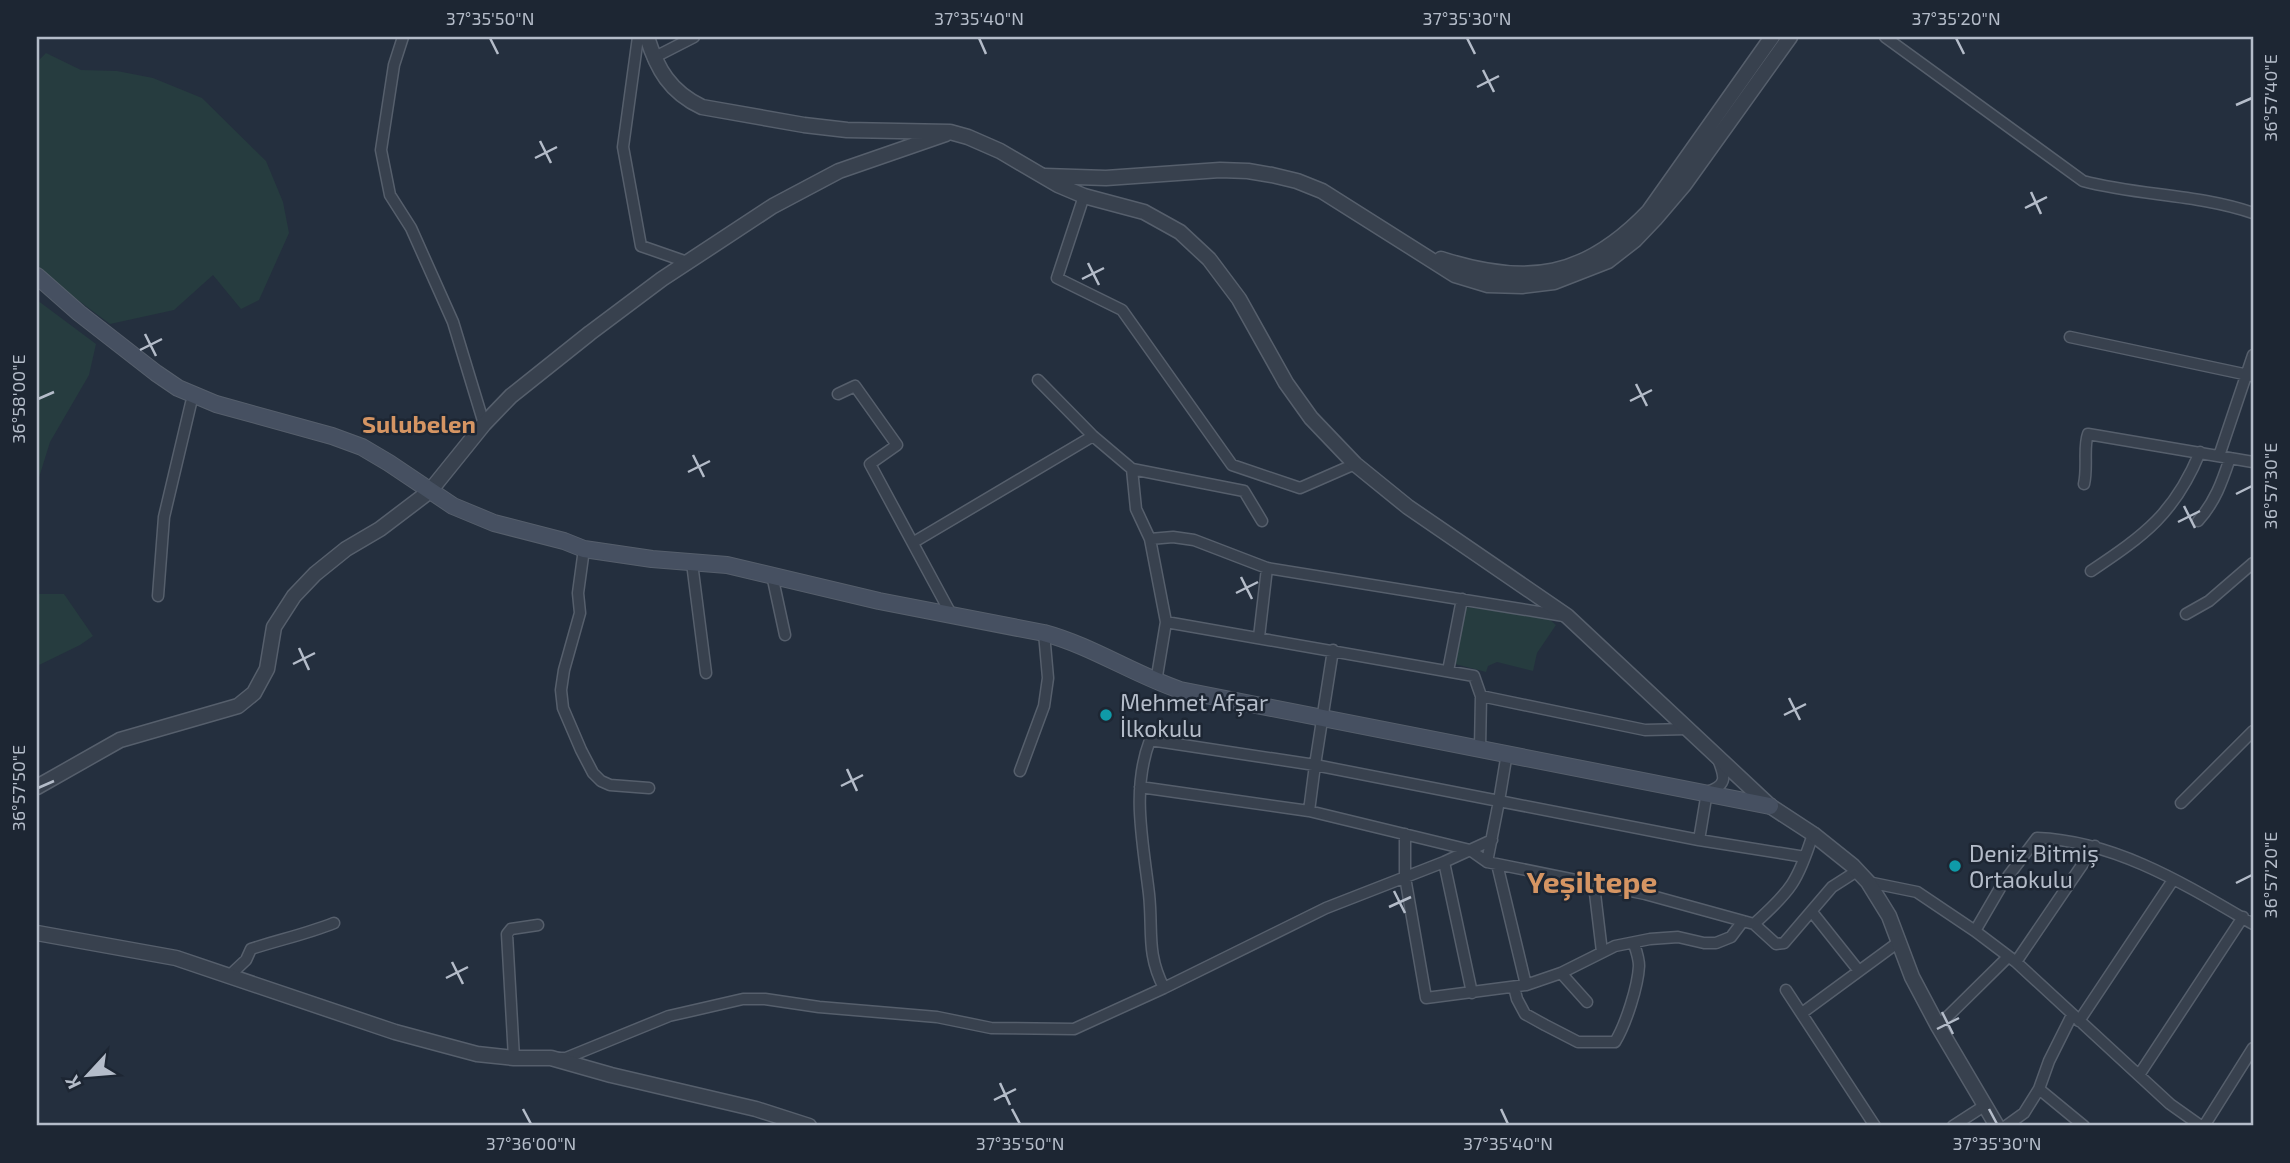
<svg xmlns="http://www.w3.org/2000/svg" width="2290" height="1163" viewBox="0 0 2290 1163" font-family="'Exo 2',sans-serif">
<style>
.green{fill:#263c3f}
.lines{fill:none;stroke-linecap:round;stroke-linejoin:round}
.minor-casing{stroke:#565f6c;stroke-width:13}
.tertiary-casing{stroke:#565f6c;stroke-width:17}
.secondary-casing{stroke:#565f6c;stroke-width:18}
.minor{stroke:#38414e;stroke-width:10}
.tertiary{stroke:#38414e;stroke-width:14}
.secondary{stroke:#465061;stroke-width:16}
.ticks{fill:none;stroke:#b4bcc9;stroke-width:2.5}
.culture-dot{fill:#0f9aa8;stroke:#1d2633;stroke-width:2.5}
.labels{text-anchor:middle;dominant-baseline:central;stroke-width:5;stroke-linejoin:round;paint-order:stroke}
.poi-label{font-size:23px;fill:#b4bcc9;stroke:#1d2633;text-anchor:start}
.neighbourhood-label{font-size:24px;font-weight:bold;fill:#d59563;stroke:#1d2633}
.district-label{font-size:30px;font-weight:bold;fill:#d59563;stroke:#1d2633}
.neatline{fill:none;stroke:#b4bcc9;stroke-width:2.5}
.ticks-label{font-size:18px;text-anchor:middle;fill:#b4bcc9}
</style>
<rect width="100%" height="100%" fill="#242f3e"/>
<path class="green" d="M46,53L81,70L117,71L153,78L202,98L266,161L283,202L289,233L259,300L241,309L213,275L174,310L110,324L47,277L37,263V62Z
M37,300L96,344L89,375L50,442L37,484Z
M37,594H64L93,636L80,645L37,666Z
M1466,607L1548,618L1556,625L1537,653L1533,671L1497,662L1488,666L1486,672L1455,664Z"/>
<g class="lines">
<g class="minor-casing">
<path id="minor" d="M403,37L394,65L381,150L390,195L411,228L453,322L484,424
M638,37L623,147L641,246L687,262
M1885,37L2083,181C2139,196 2198,194 2253,213
M653,58L694,37
M1084,196L1057,278L1122,310L1232,465L1300,488L1355,464
M2070,337L2253,376
M1038,380L1093,436L1132,469L1136,509L1150,539L1166,622
M838,394L855,386L897,445L870,464L951,614
M2219,456L2253,355
M1132,469L1244,491L1262,521
M2084,484C2088,467 2083,447 2088,434L2253,462
M2198,521C2215,502 2222,482 2230,458
M1150,539L1173,537L1194,540L1267,568L1564,616
M914,542L1093,436
M584,549L578,593L580,613L564,670L561,690L563,708L581,750L593,773L601,781L610,785L649,788
M692,563L706,673
M2091,571C2145,535 2175,513 2200,452
M772,575L785,635
M158,596L164,517L191,403
M2186,614L2209,601L2253,563
M1259,637L1267,568
M1448,671L1462,599
M1156,682L1166,622L1474,676L1481,696L1645,730L1687,729
M1480,748L1481,696
M1020,771L1044,706L1048,678L1044,633
M1140,787L1309,811L1470,850L1487,862L1645,894L1754,924C1791,891 1798,881 1813,834
M2181,803L2253,731
M1309,811L1315,765L1499,801L1507,753
M1405,834V877L1426,998L1526,985L1561,973L1615,946L1650,939L1678,937L1704,943H1716L1731,937L1743,921
M1699,840L1707,792C1728,785 1725,777 1718,759
M1444,862L1472,993
M1487,862L1499,801L1699,840L1805,857
M1497,864L1526,985
M1868,882L1917,892L1975,931L2016,962L2170,1104L2201,1126
M1594,885L1602,952
M1812,912L1859,971
M1754,924L1776,944L1784,943L1832,887L1857,871
M1975,931L2003,883L2037,838C2116,841 2186,885 2253,924
M2016,962L2095,846
M1561,973L1587,1002
M229,976L246,960L251,949C278,940 307,934 334,923
M1514,987L1517,999L1525,1014L1545,1025L1578,1042H1615C1626,1024 1638,986 1639,966C1639,958 1636,950 1634,944
M1164,988C1146,953 1153,931 1149,894C1143,842 1131,790 1150,740L1315,765L1333,650
M1786,990L1875,1126
M1802,1013L1900,941
M2079,1021L2173,880
M1938,1026L2008,957
M514,1058L507,934L511,929L538,925
M558,1058H566L669,1016L743,999H765L819,1007L937,1017L991,1028L1074,1029L1164,988L1326,908L1444,862L1492,840
M2139,1075L2243,917
M2039,1089L2084,1126
M1953,1126L1984,1106
M2006,1126L2024,1113L2039,1089L2049,1061L2072,1015
M2204,1126L2253,1048"/>
</g>
<g class="tertiary-casing">
<path id="tertiary" d="M647,37C657,69 670,92 702,107L804,125L847,130L950,132L968,137L1000,151L1058,185L1084,196L1144,212L1180,232L1209,259L1239,299L1286,383L1311,418L1355,464L1408,507L1567,616L1770,806L1813,834L1853,866L1868,882L1889,916L1912,977L1938,1026L1997,1126
M1045,176L1106,178L1220,170L1248,171L1272,175L1297,181L1322,191L1455,275L1488,285L1522,286L1554,282L1608,261L1635,240L1655,219L1684,185L1790,37
M1441,259C1528,287 1585,278 1649,211L1772,37
M37,787L120,740L238,706L254,693L267,669L274,627L294,596L315,574L346,549L380,529L430,491L484,424L511,396L590,333L662,279L773,206L839,171L946,134
M37,933L176,958L395,1032L477,1054L514,1058H551L611,1075L756,1109L809,1126"/>
</g>
<g class="secondary-casing">
<path id="secondary" d="M37,276L79,313L156,373L178,388L216,404L332,436L362,447L389,463L453,506L494,523L564,541L584,549L652,559L727,565L879,601L1044,633C1092,646 1133,674 1180,690L1770,806"/>
</g>
<use href="#minor" class="minor"/>
<use href="#tertiary" class="tertiary"/>
<use href="#secondary" class="secondary"/>
</g>
<path class="ticks" d="M490,38L498,54M979,38L986,54M1467,38L1475,54M1956,38L1964,54M1483,70L1494,92M1477,87L1499,76M2236,105L2252,98M540,141L551,163M535,158L557,147M2031,192L2041,214M2025,208L2047,197M1088,263L1099,285M1082,279L1104,268M145,334L156,356M140,350L162,339M1636,384L1647,406M38,399L54,392M1630,401L1652,390M693,455L704,477M688,472L710,461M2236,494L2252,486M2184,506L2195,528M2178,522L2200,511M1241,577L1252,599M1236,593L1258,582M299,648L309,670M293,664L315,653M1789,698L1800,720M1784,715L1806,704M847,769L857,791M841,786L863,775M38,788L54,781M2236,883L2252,875M1394,891L1405,913M1389,907L1411,897M452,962L463,984M446,978L468,967M1942,1012L1953,1034M1937,1029L1959,1018M1000,1083L1010,1105M994,1100L1016,1089M523,1109L531,1124M1012,1109L1020,1124M1501,1109L1508,1124M1989,1109L1997,1124"/>
<g class="culture-dot">
<circle cx="1106" cy="715" r="7"/>
<circle cx="1955" cy="866" r="7"/>
</g>
<g class="labels">
<g class="poi-label">
<text x="1120" y="702">Mehmet Afşar<tspan x="1120" dy="26">İlkokulu</tspan></text>
<text x="1969" y="853">Deniz Bitmiş<tspan x="1969" dy="26">Ortaokulu</tspan></text>
</g>
<g class="neighbourhood-label">
<text x="419" y="423">Sulubelen</text>
</g>
<g class="district-label">
<text x="1592" y="881">Yeşiltepe</text>
</g>
</g>
<rect width="2290" height="1163" fill="none" stroke="#1d2633" stroke-width="77"/>
<g transform="translate(88 1075) rotate(244)" stroke="#1d2633" stroke-width="5" paint-order="stroke">
<path d="M0-5L12 26L0 18L-12 26Z" fill="#b4bcc9"/>
<text y="-10" font-size="19" font-weight="bold" text-anchor="middle" fill="#b4bcc9">K</text>
</g>
<rect x="38" y="38" width="2214" height="1086" class="neatline"/>
<g class="ticks-label">
<text x="490" y="25">37°35'50"N</text>
<text x="979" y="25">37°35'40"N</text>
<text x="1467" y="25">37°35'30"N</text>
<text x="1956" y="25">37°35'20"N</text>
<text transform="translate(2271 98) rotate(-90)" y="6">36°57'40"E</text>
<text transform="translate(19 399) rotate(-90)" y="6">36°58'00"E</text>
<text transform="translate(2271 486) rotate(-90)" y="6">36°57'30"E</text>
<text transform="translate(19 788) rotate(-90)" y="6">36°57'50"E</text>
<text transform="translate(2271 875) rotate(-90)" y="6">36°57'20"E</text>
<text x="531" y="1150">37°36'00"N</text>
<text x="1020" y="1150">37°35'50"N</text>
<text x="1508" y="1150">37°35'40"N</text>
<text x="1997" y="1150">37°35'30"N</text>
</g>
</svg>
